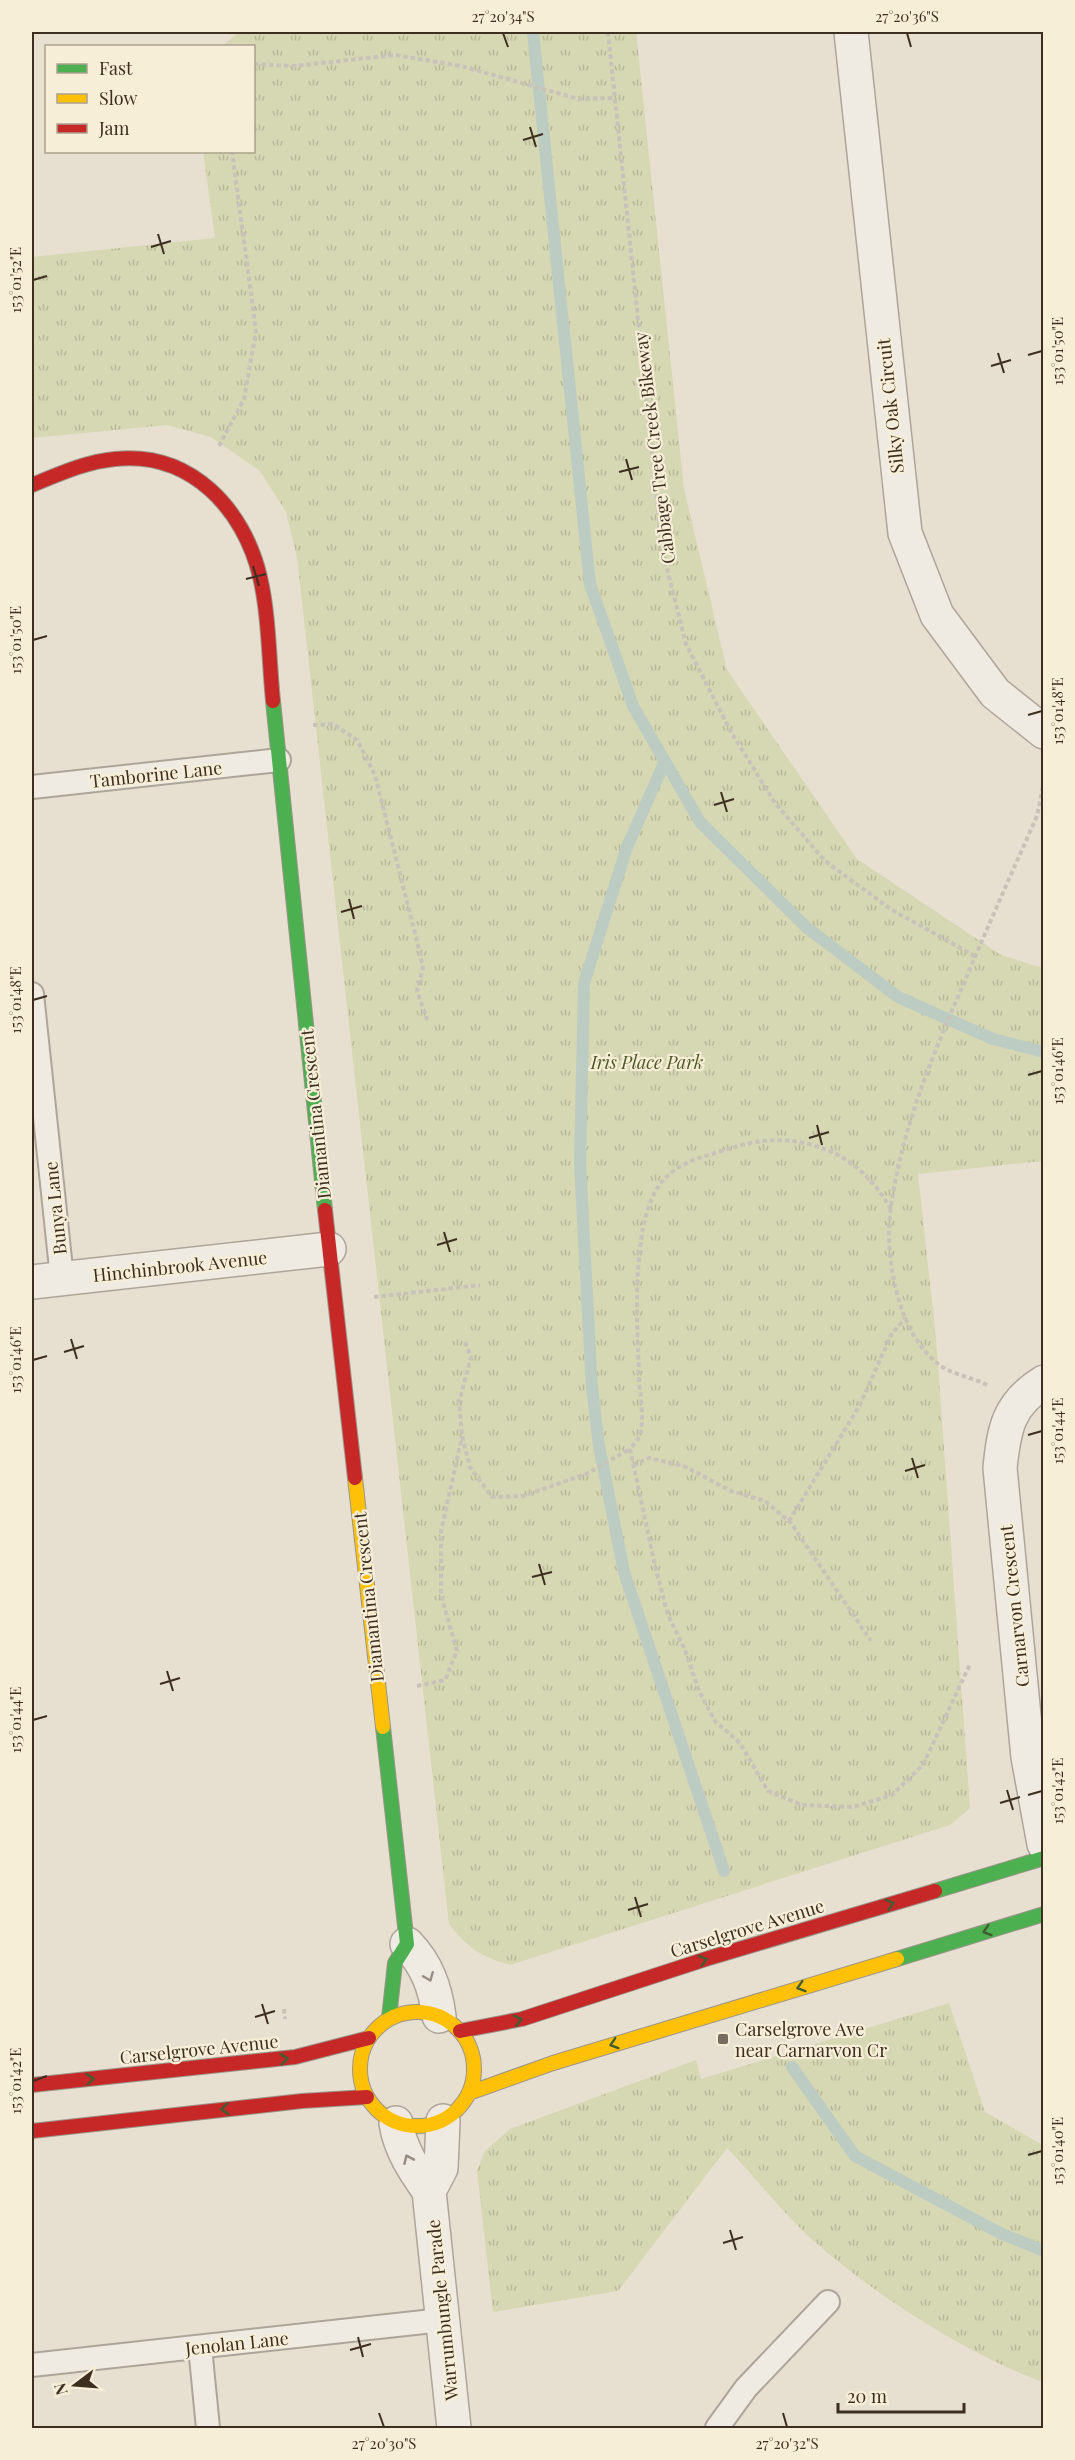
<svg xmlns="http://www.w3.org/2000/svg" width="1075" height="2460" viewBox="0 0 1075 2460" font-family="'Playfair Display',serif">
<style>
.park{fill:url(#park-tufts)}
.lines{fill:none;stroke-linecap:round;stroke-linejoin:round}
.stream{stroke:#bcccc2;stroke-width:12}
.lane-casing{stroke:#ada599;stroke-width:26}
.street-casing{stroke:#ada599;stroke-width:36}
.fast-casing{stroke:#9c958a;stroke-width:16}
.slow-casing{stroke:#9c958a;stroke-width:16}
.jam-casing{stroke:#9c958a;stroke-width:16}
.path{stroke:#c8c2b9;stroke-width:4;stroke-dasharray:4.5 3;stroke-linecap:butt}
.lane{stroke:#efebe3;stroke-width:22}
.street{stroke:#efebe3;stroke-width:33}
.fast{stroke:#4caf50;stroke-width:14}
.slow{stroke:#ffc107;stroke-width:14}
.jam{stroke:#c62828;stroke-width:14}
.oneway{stroke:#425b31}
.oneway2{stroke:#968c82}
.ticks{fill:none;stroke:#3d2e20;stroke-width:2}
.poi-dot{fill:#786c5e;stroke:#f7eed8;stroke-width:2}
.labels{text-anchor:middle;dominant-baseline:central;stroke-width:4.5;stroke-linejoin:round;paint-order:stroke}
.street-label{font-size:18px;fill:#3d2e20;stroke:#f7eed8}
.park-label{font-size:18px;font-style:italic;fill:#4d5a26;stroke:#f7eed8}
.poi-label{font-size:18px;fill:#3d2e20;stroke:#f7eed8;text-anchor:start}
.neatline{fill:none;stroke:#3d2e20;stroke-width:2}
.ticks-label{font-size:15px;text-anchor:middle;fill:#3d2e20}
</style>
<defs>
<pattern id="park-tufts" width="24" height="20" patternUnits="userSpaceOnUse" patternTransform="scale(1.5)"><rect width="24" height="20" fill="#d6d7b3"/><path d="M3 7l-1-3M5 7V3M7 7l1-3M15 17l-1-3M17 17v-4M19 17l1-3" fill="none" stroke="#b9b99a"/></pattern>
</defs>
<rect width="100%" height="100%" fill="#e7e0d1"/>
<path class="park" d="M239,32H636L684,489L727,670L857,859L1001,955L1043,968V1161L918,1174L936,1338L970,1808L950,1825L510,1965C480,1956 469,1949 449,1924L297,557L286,512L260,471L211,437L167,425L32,438V257L215,238L203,152H254V46H222Z
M949,2003L985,2112L1043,2145V2382C968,2355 875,2295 815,2242C783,2214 757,2179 727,2148L618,2291L493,2312L477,2171L485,2151L510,2129L696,2060L701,2079Z"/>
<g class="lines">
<path class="stream" d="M533,32L590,584L633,706L700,822L806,927L898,997L993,1039L1044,1052
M665,761L627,847L584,983L580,1164L592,1388L599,1446L624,1572L724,1871
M792,2067L855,2156L1000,2233L1044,2251"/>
<g class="lane-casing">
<path id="lane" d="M32,787L279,760
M32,994L62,1278
M200,2347L208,2428
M32,2365L442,2320
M717,2428L746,2388L828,2302"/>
</g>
<g class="street-casing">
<path id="street" d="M851,32L905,533L937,615L995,693L1044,732
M32,1282L329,1249
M1044,1382C1008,1404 1004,1429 1000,1468L1028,1757L1044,1844
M407,1944C427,1965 435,1987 439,2016
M396,2123C400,2149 414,2170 429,2191L454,2428
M429,2191L441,2168L443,2121"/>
</g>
<g class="fast-casing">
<path id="fast" d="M273,701L325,1210
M383,1727L407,1944L395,1963L389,2018
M935,1891L1044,1858
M897,1959L1044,1914"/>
</g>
<g class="slow-casing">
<path id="slow" d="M355,1478L383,1727
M360 2069a57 57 0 1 1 114 0a57 57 0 1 1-114 0Z
M469,2093L553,2063L897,1959"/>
</g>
<g class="jam-casing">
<path id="jam" d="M32,485C59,474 85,462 115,459C191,451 244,509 260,577C269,615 269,662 273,701
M325,1210L355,1478
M460,2031L522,2019L709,1958L935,1891
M32,2085L295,2057L369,2038
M32,2131L302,2101L367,2097"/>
</g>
<path class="path" d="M608,32L662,549L686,644L731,732L775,803L825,861L892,910L975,956
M254,64L294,66L395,55L461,66L579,99L615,98
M219,446L244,399L256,331L232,152
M313,725L333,724L357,740L375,775L419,949L423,968L417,991L427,1020
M891,1209C870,1174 844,1151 804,1143C771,1136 747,1143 715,1153C694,1159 671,1167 658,1187C631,1228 637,1326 639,1375C639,1389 645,1422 640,1434C639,1439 633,1445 630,1449L656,1570L668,1615L685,1650L699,1691L715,1721L740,1743L768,1791L802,1805L853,1807L892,1795L923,1765L970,1664
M374,1297L480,1285
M465,1342L471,1357L459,1402L462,1436L470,1467L492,1497L523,1496L586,1474L630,1449
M987,1385C972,1377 949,1374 937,1363C897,1331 884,1256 891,1207C902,1127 934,1052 966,978C989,924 1013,870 1037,816L1044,781
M633,1465L649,1458L684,1466L731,1491L765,1501L791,1523L871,1641
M789,1521L860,1405L891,1335L906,1317
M417,1686L445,1680L457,1651L441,1595V1532L462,1436
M284,2009L285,2019"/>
<use href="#lane" class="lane"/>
<use href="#street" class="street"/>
<use href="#fast" class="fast"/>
<use href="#slow" class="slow"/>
<use href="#jam" class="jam"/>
</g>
<defs><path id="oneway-chevron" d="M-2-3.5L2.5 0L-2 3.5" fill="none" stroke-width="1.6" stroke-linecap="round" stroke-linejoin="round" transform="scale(1.5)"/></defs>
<g class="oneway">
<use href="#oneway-chevron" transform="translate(890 1904) rotate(-16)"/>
<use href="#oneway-chevron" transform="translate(987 1931) rotate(163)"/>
<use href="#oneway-chevron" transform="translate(703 1960) rotate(-18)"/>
<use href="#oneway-chevron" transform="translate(801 1987) rotate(163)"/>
<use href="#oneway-chevron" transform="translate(518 2020) rotate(-14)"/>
<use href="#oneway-chevron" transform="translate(614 2044) rotate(163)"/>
<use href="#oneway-chevron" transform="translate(284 2059) rotate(-6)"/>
<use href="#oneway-chevron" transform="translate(90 2079) rotate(-6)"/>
<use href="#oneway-chevron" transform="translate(225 2109) rotate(174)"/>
</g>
<g class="oneway2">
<use href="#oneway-chevron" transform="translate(429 1977) rotate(68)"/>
<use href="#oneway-chevron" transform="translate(408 2159) rotate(-114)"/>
</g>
<path class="ticks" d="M503,33L508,47M907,33L911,47M530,127L536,147M523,140L543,134M158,234L164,254M151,247L171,241M33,280L47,276M998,353L1004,373M1028,355L1042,351M991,366L1011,360M626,459L632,480M619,472L639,467M253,566L259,586M246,579L266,574M33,640L47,636M1028,715L1042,711M721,792L727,812M714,805L734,799M349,899L354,919M341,912L362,906M33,1000L47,996M1028,1075L1042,1071M817,1125L822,1145M809,1138L829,1132M444,1232L450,1252M437,1245L457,1239M71,1339L77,1359M64,1352L84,1346M33,1360L47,1356M1028,1435L1042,1431M912,1458L918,1478M905,1471L925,1465M539,1564L545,1585M532,1577L552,1572M167,1671L173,1691M160,1684L180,1678M33,1720L47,1716M1007,1790L1013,1810M1028,1795L1042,1791M1000,1803L1020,1797M635,1897L641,1917M628,1910L648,1904M262,2004L268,2024M255,2017L275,2011M33,2081L47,2076M1028,2155L1042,2151M730,2230L736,2250M723,2243L743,2237M358,2337L363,2357M350,2350L371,2344M379,2413L384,2427M783,2413L787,2427"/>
<rect class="poi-dot" x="717" y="2033" width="12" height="12" rx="3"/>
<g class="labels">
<g class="street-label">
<text transform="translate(890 406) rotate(-96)">Silky Oak Circuit</text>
<text transform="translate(654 448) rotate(-97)">Cabbage Tree Creek Bikeway</text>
<text transform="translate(156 774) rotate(-6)">Tamborine Lane</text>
<text transform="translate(315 1114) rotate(-96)">Diamantina Crescent</text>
<text transform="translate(55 1208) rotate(-96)">Bunya Lane</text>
<text transform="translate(180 1266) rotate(-6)">Hinchinbrook Avenue</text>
<text transform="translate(368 1597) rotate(-96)">Diamantina Crescent</text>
<text transform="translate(1014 1606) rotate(-96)">Carnarvon Crescent</text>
<text transform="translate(747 1928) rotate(-17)">Carselgrove Avenue</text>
<text transform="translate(199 2049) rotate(-6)">Carselgrove Avenue</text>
<text transform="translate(442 2310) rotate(-96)">Warrumbungle Parade</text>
<text transform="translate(237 2343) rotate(-6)">Jenolan Lane</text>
</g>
<g class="park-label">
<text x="647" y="1062">Iris Place Park</text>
</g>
<g class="poi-label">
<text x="735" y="2029">Carselgrove Ave<tspan x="735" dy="21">near Carnarvon Cr</tspan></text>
</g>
</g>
<rect width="1075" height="2460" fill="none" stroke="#f7eed8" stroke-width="66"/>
<rect x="45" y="45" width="210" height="108" fill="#f7eed8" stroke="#ada18e" stroke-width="1.5"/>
<rect x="57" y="64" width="30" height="9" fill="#4caf50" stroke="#ada18e" stroke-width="1.5"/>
<text x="99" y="75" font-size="18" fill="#3d2e20">Fast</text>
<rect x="57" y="94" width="30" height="9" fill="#ffc107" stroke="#ada18e" stroke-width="1.5"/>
<text x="99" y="105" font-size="18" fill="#3d2e20">Slow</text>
<rect x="57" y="124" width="30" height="9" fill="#c62828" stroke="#ada18e" stroke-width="1.5"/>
<text x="99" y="135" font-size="18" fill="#3d2e20">Jam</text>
<g transform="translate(75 2385) rotate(254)" stroke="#f7eed8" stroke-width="4.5" paint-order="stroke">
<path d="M0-4.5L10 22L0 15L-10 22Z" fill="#3d2e20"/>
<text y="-9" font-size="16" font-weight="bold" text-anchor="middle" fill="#3d2e20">N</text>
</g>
<path d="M838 2403v9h126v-9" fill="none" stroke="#3d2e20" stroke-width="3"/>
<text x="847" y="2403" font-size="18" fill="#3d2e20" stroke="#f7eed8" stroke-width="4.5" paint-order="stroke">20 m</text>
<rect x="33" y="33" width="1009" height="2394" class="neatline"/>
<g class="ticks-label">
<text x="503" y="22">27°20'34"S</text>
<text x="907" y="22">27°20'36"S</text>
<text transform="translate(16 280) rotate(-90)" y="5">153°01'52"E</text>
<text transform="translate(1058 351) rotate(-90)" y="5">153°01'50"E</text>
<text transform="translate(16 640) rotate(-90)" y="5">153°01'50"E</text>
<text transform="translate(1058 711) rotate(-90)" y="5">153°01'48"E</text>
<text transform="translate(16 1000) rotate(-90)" y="5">153°01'48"E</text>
<text transform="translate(1058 1071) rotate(-90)" y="5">153°01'46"E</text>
<text transform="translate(16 1360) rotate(-90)" y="5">153°01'46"E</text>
<text transform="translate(1058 1431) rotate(-90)" y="5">153°01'44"E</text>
<text transform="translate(16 1720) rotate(-90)" y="5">153°01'44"E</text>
<text transform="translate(1058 1791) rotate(-90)" y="5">153°01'42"E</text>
<text transform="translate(16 2081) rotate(-90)" y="5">153°01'42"E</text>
<text transform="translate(1058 2151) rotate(-90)" y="5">153°01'40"E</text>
<text x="384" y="2449">27°20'30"S</text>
<text x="787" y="2449">27°20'32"S</text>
</g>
</svg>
